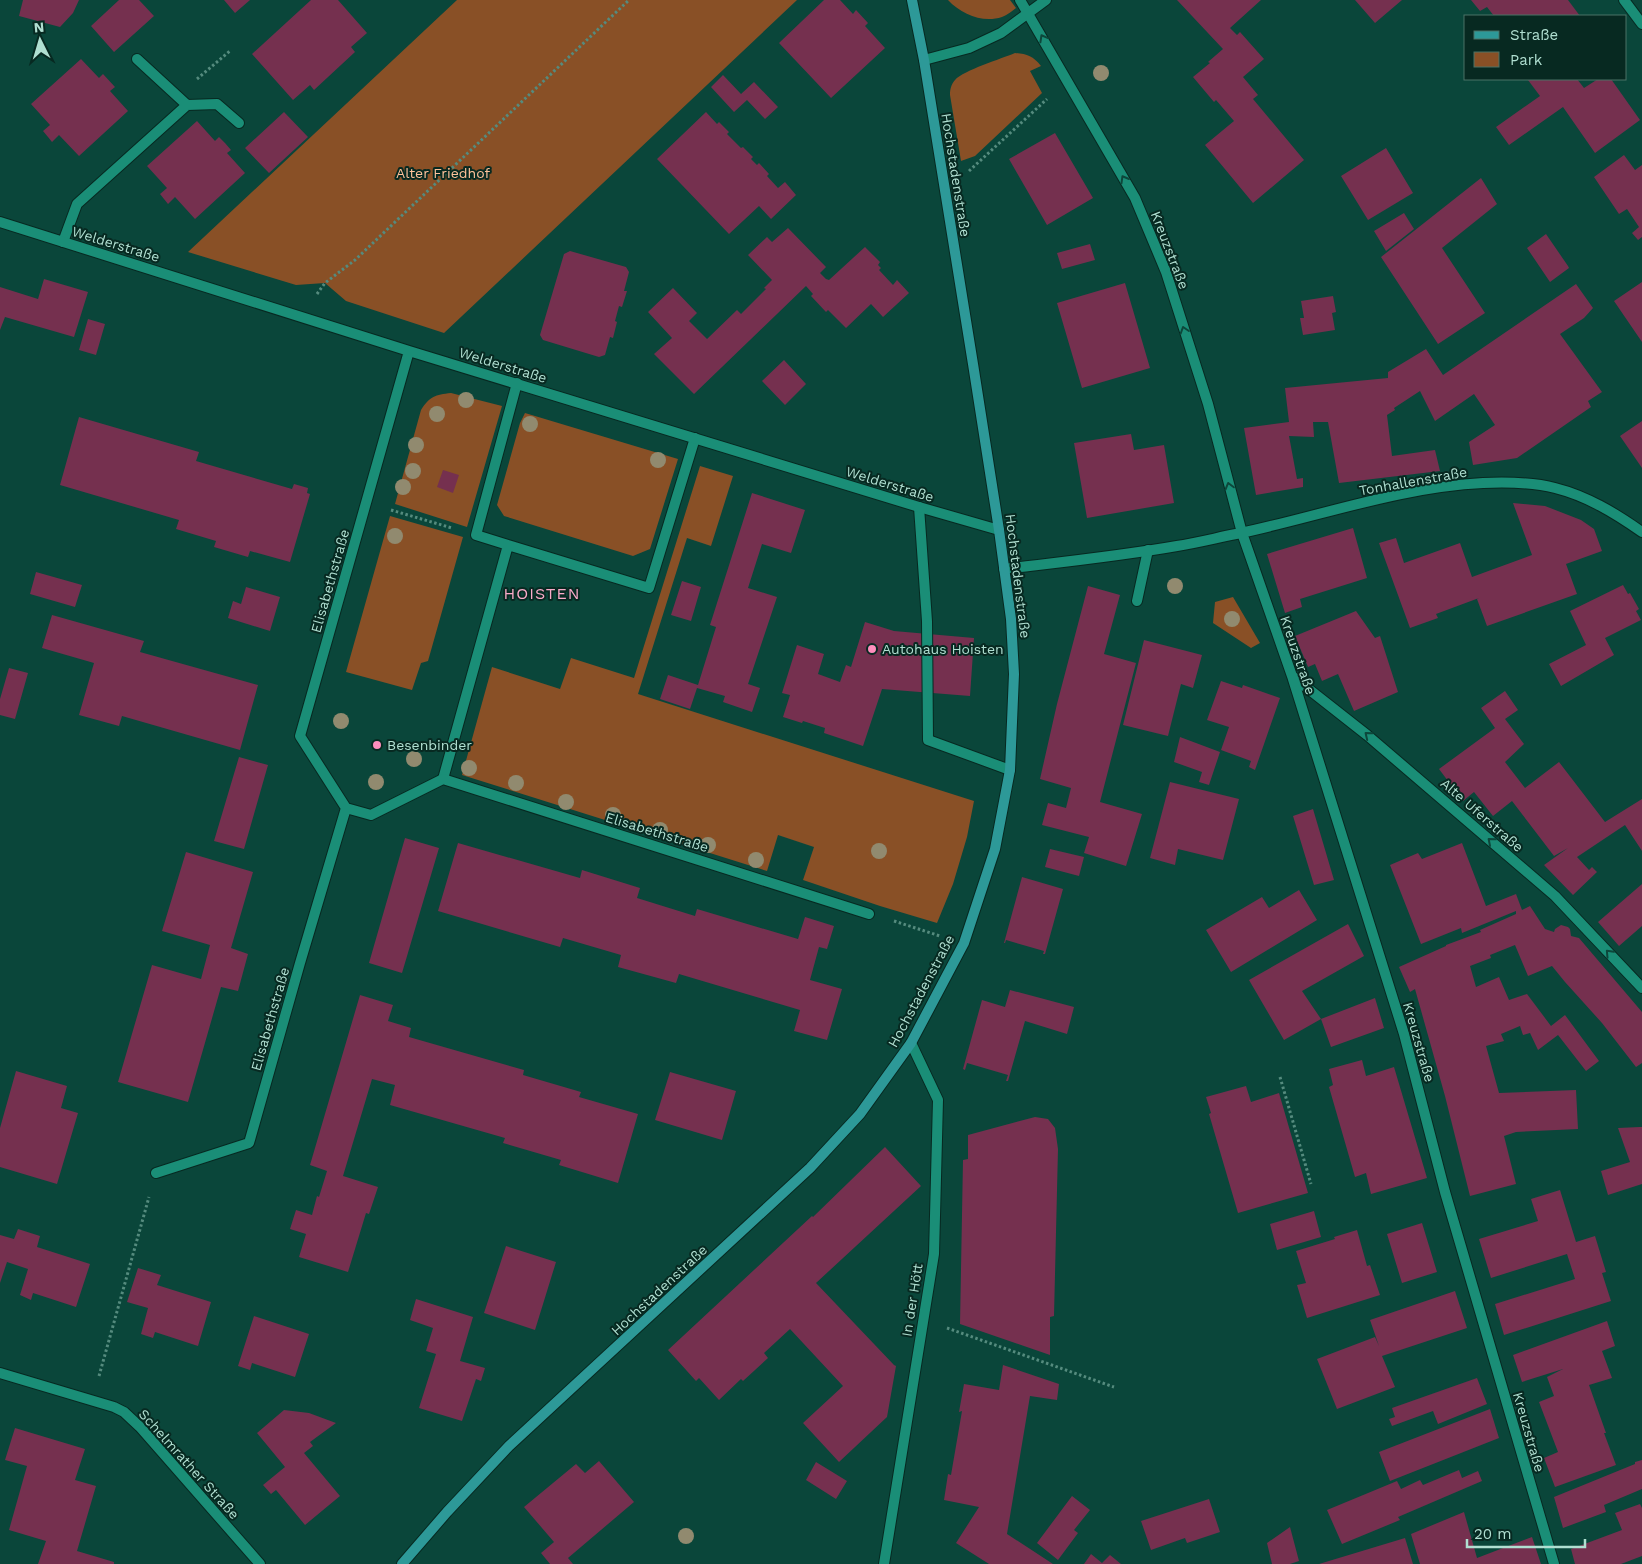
<svg xmlns="http://www.w3.org/2000/svg" width="1642" height="1564" viewBox="0 0 1642 1564" font-family="'Work Sans',sans-serif">
<style>
.green{fill:#895026}
.building{fill:#75304f}
.lines{fill:none;stroke-linecap:round;stroke-linejoin:round}
.lane-casing{stroke:#072921;stroke-width:12}
.street-casing{stroke:#072921;stroke-width:12}
.secondary-casing{stroke:#072921;stroke-width:12}
.path{stroke:#558b7e;stroke-width:3;stroke-dasharray:2.5 2.5;stroke-linecap:butt}
.lane{stroke:#1a8e77;stroke-width:10}
.street{stroke:#1a8e77;stroke-width:10}
.secondary{stroke:#2d9998;stroke-width:10}
.tree{fill:#918a6f}
.oneway{stroke:#0d473b}
.poi-dot{fill:#fe8ebd;stroke:#072921;stroke-width:2}
.labels{text-anchor:middle;dominant-baseline:central;stroke-width:4;stroke-linejoin:round;paint-order:stroke}
.park-label{font-size:14px;fill:#ffc29a;stroke:#072921}
.street-label{font-size:14px;fill:#b0dfd1;stroke:#072921}
.poi-label{font-size:14px;fill:#b0dfd1;stroke:#072921;text-anchor:start}
.quarter-label{font-size:16px;letter-spacing:1px;fill:#faabc9;stroke:#072921}
</style>
<rect width="100%" height="100%" fill="#0a463a"/>
<path class="green" d="M457,0H797L444,333L346,301L325,283L296,285L188,252Z
M948,0H1010L1016,8C1012,11 1007,15 1002,17C983,23 962,15 948,0Z
M1015,53C1027,54 1033,56 1041,66L1030,71L1042,93L975,156L961,161L950,95C950,89 951,85 955,80C964,70 1001,59 1015,53Z
M451,393L502,406L467,527L395,504L421,410C430,396 435,395 451,393Z
M525,413L678,459L650,549L633,556L504,516L497,505L520,423Z
M700,466L733,476L711,546L687,538L638,694L974,801L967,837L953,884L937,923L880,906L803,880L814,847L778,835L767,871L462,775L492,667L560,689L571,658L634,678Z
M390,516L463,537L428,661L421,663L412,690L346,672Z
M1233,597L1260,643L1251,648L1213,623L1215,602Z"/>
<path class="building" d="M23,0H79L73,13L60,27L19,16Z
M119,0H139L154,16L114,52L91,26Z
M224,0H250L235,13Z
M311,0H338L367,33L351,47L355,52L314,90L310,85L293,100L252,54Z
M824,0H840L853,14L856,10L868,23L865,26L885,48L831,98L779,43Z
M1177,0H1261L1230,28L1237,35L1240,32L1264,59L1243,77L1258,95L1253,99L1304,160L1253,203L1205,145L1234,121L1216,100L1214,102L1193,77L1210,63L1208,62L1223,49Z
M1355,0H1402L1375,23Z
M1471,0H1568L1580,16H1494L1487,7L1480,11Z
M81,59L99,78L103,74L115,87L110,91L128,111L79,156L59,135L52,142L48,137L43,131L50,125L31,104Z
M723,75L741,94L754,82L778,107L765,119L747,100L734,112L711,87Z
M1529,79H1577L1584,88L1598,79H1611L1640,120L1595,153L1563,107L1509,145L1496,127L1540,96L1528,80Z
M284,112L308,137L269,173L245,148Z
M706,112L717,124L719,122L729,132L727,134L741,148L743,147L753,157L751,159L757,165L759,163L769,174L767,176L778,188L785,182L796,195L771,219L759,206L729,234L657,159Z
M197,121L215,141L219,137L225,143L231,150L227,153L245,173L195,219L175,197L168,204L160,194L167,188L147,166Z
M1055,133L1093,198L1047,225L1009,159Z
M1386,148L1413,193L1368,220L1341,176Z
M1624,155L1635,170L1642,165V237L1638,240L1632,233L1639,227L1627,209L1619,214L1594,177Z
M1481,178L1497,204L1442,248L1485,313L1438,344L1381,257Z
M1404,213L1414,229L1386,251L1374,231Z
M788,228L826,267L820,273L826,279L829,280L865,247L880,262L878,265L881,268L879,270L893,285L897,280L909,293L883,317L871,304L846,328L828,310L826,312L811,296L813,294L806,286L694,394L654,354L672,338L648,312L673,288L697,313L689,321L707,339L737,310L741,314L766,289L764,288L772,280L748,255L767,237L772,242Z
M1546,234L1568,266L1569,268L1550,282L1527,248Z
M1090,244L1095,260L1062,269L1057,253Z
M570,251L626,267L629,272L624,291H627L622,307L619,306L615,321L617,322L613,338L610,337L605,355L599,357L543,340L540,335L564,254Z
M44,279L88,292L74,337L5,317L0,330V287L38,299Z
M1642,282V342L1614,301Z
M1125,283L1150,368L1082,388L1057,303Z
M1576,284L1593,308L1584,318L1560,334L1602,392L1588,401L1591,407L1517,458L1473,465L1469,442L1495,425L1474,394L1435,421L1420,391L1394,408L1395,410L1387,415L1392,456L1435,450L1440,471L1339,483L1328,422H1313L1314,437L1289,436L1297,479L1303,478V487L1256,495L1244,428L1289,422L1285,388L1388,378V372L1426,349L1443,375Z
M1333,296L1336,312L1332,313L1335,330L1303,335L1300,318H1304L1301,301Z
M88,319L105,324L96,355L79,350Z
M784,360L806,384L785,405L762,381Z
M79,417L199,452L196,461L292,489L294,484L308,488L307,493L310,494L290,562L250,551L248,557L214,547L216,541L176,529L179,520L60,485Z
M1642,421V468L1620,436Z
M1131,434L1134,450L1164,445L1174,503L1087,518L1074,443Z
M443,470L459,475L453,493L437,487Z
M752,493L805,510L791,553L762,544L748,588L777,597L748,684L760,688L752,712L723,702L725,696L697,688L690,709L660,699L668,675L698,685L716,627L710,625Z
M1513,503L1545,506L1581,520L1594,529L1602,551L1566,564L1577,594L1487,626L1477,599L1479,598L1436,614L1438,618L1410,628L1379,543L1396,538L1404,563L1460,543L1472,577L1532,555Z
M1353,528L1367,578L1300,599L1302,607L1285,613L1267,554Z
M36,572L82,585L75,607L30,594Z
M682,581L701,587L691,621L671,615Z
M1623,585L1628,594L1630,593L1639,609L1636,611L1641,620L1605,638L1614,655L1561,686L1549,664L1586,645L1570,611Z
M1088,586L1120,595L1104,654L1136,663L1100,802L1142,814L1126,866L1084,853L1089,837L1042,825L1048,803L1066,808L1071,788L1040,779L1057,704Z
M246,587L280,597L270,631L228,618L233,601L241,604Z
M1356,611L1375,638L1380,636L1398,692L1354,711L1338,674L1322,681L1315,664L1308,667L1295,636Z
M52,615L144,641L140,652L258,685L240,750L122,716L119,726L79,715L94,663L42,648Z
M865,622L894,631L974,638L970,696L882,689L863,746L824,733L825,728L803,721L802,723L783,717L790,695L782,693L797,645L824,654L818,674L840,682L846,665L851,667Z
M1144,640L1202,655L1193,688L1181,684L1168,736L1123,725Z
M9,668L28,673L15,719L0,715V699Z
M1221,681L1242,688L1243,685L1280,698L1255,770L1249,767L1251,761L1221,750L1229,727L1207,720Z
M1505,691L1518,710L1505,719L1524,744L1505,762L1525,788L1559,762L1605,822L1642,799V851L1625,825L1577,857L1589,870L1592,867L1597,872L1573,895L1544,865L1568,848L1554,856L1512,801L1493,816L1474,792L1463,801L1439,769L1495,728L1481,708Z
M1180,737L1220,752L1209,785L1199,782L1202,772L1174,762Z
M239,757L268,765L244,849L214,841Z
M1170,782L1239,799L1223,860L1178,849L1175,865L1150,858Z
M1313,809L1334,880L1314,885L1293,816Z
M405,838L439,848L402,973L369,963Z
M458,843L580,878L582,870L640,888L637,898L695,916L697,909L798,939L805,917L834,926L827,949L819,947L810,980L842,989L827,1040L794,1031L800,1010L679,974L676,983L618,967L621,955L563,938L560,947L438,911Z
M1462,843L1486,906L1516,894L1522,910L1530,906L1545,929L1554,932L1555,929L1561,925L1568,927L1570,929L1571,936L1579,938L1642,1012V1063L1636,1067L1602,1023L1565,982L1552,966L1528,976L1515,945L1490,955L1491,958L1470,966L1476,987L1499,977L1509,1000L1527,994L1551,1026L1565,1015L1599,1061L1586,1071L1558,1035L1538,1050L1530,1033L1523,1035L1520,1026L1501,1034L1504,1041L1486,1046L1499,1093L1576,1090L1578,1129L1516,1132L1504,1136L1516,1184L1470,1196L1445,1096L1415,989L1410,992L1399,967L1446,946V945L1481,932L1480,930L1516,914V911L1462,933L1461,928L1421,944L1390,865L1418,853L1422,859Z
M1050,849L1084,857L1079,876L1045,867Z
M186,852L253,872L231,948L248,954L238,991L221,987L188,1102L118,1082L152,965L201,979L210,945L162,931Z
M1022,877L1063,889L1045,954H1043L1044,951L1006,940L1005,943H1004Z
M1642,884V926L1619,946L1598,922Z
M1299,890L1317,920L1231,972L1206,930L1262,897L1269,908Z
M1348,924L1364,956L1302,991L1321,1019L1375,998L1384,1028L1331,1047L1321,1019L1284,1040L1249,980Z
M1010,990L1074,1007L1067,1034L1025,1021L1008,1081H1006L1008,1075L967,1063L965,1070L963,1069L982,1000L1005,1007Z
M360,995L393,1005L388,1021L411,1028L409,1037L524,1070L523,1075L581,1092L579,1097L638,1114L618,1183L559,1165L561,1160L503,1143L505,1138L390,1105L395,1085L372,1079L343,1176L378,1187L369,1214L366,1213L348,1272L299,1257L306,1234L290,1229L296,1210L312,1215L317,1196L319,1197L327,1171L310,1165Z
M1362,1060L1366,1076L1394,1067L1427,1178L1371,1194L1366,1173L1355,1177L1329,1087L1333,1085L1329,1069Z
M16,1071L67,1086L61,1108L78,1113L57,1184L0,1167V1128Z
M670,1072L736,1091L722,1140L655,1120Z
M1246,1086L1251,1102L1279,1093L1308,1193L1238,1213L1209,1114L1211,1113L1206,1097Z
M1035,1117L1048,1119L1055,1128L1058,1149L1054,1316L1050,1317V1355L960,1324L963,1160L968,1159V1135Z
M1640,1127H1642V1184L1608,1195L1601,1171L1630,1162L1618,1128Z
M885,1147L921,1186L816,1283L894,1365L896,1366L887,1417L839,1462L803,1423L843,1386L790,1329L764,1353L768,1358L743,1381L741,1379L719,1400L699,1378L696,1381L668,1350L812,1216L813,1217Z
M1560,1190L1576,1242L1595,1236L1606,1272L1602,1273L1611,1301L1504,1335L1495,1304L1575,1279L1567,1254L1491,1278L1479,1239L1538,1221L1531,1199Z
M1314,1211L1321,1237L1277,1250L1270,1224Z
M1422,1223L1437,1272L1402,1283L1387,1234Z
M18,1229L40,1236L37,1247L90,1264L76,1307L33,1293L31,1300L20,1295L28,1269L7,1262L0,1283V1235L14,1239Z
M1357,1230L1367,1266L1370,1265L1380,1295L1307,1318L1297,1285L1306,1283L1296,1251L1335,1239L1334,1237Z
M506,1246L556,1262L535,1330L484,1313Z
M138,1268L161,1275L157,1285L211,1302L198,1346L155,1332L153,1338L141,1334L148,1308L127,1302Z
M1455,1291L1467,1328L1382,1356L1395,1387L1337,1409L1317,1359L1375,1337L1379,1346L1370,1320Z
M416,1299L473,1317L460,1361L485,1368L481,1381L476,1379L462,1421L419,1408L436,1354L426,1351L433,1328L410,1320Z
M254,1316L309,1334L295,1377L252,1363L250,1370L238,1366Z
M1607,1321L1615,1346L1602,1351L1612,1378L1589,1385L1606,1433H1604L1616,1465L1555,1487L1544,1458L1558,1452L1539,1402L1554,1396L1547,1377L1563,1369L1522,1382L1513,1355Z
M1003,1365L1059,1384L1057,1400L1030,1396L1007,1534L1053,1564H989L956,1543L979,1507L944,1500L948,1474L951,1475L962,1411L959,1412L964,1384L999,1390Z
M1477,1378L1487,1404L1438,1424L1433,1411L1392,1426L1389,1419L1395,1417L1392,1408Z
M1490,1409L1499,1438L1390,1481L1379,1452Z
M284,1410L309,1413L336,1423L310,1442L313,1446L304,1453L340,1496L305,1525L276,1490L271,1494L263,1485L285,1467L257,1433Z
M15,1428L85,1449L75,1480L96,1486L77,1551L114,1562V1564H38L46,1541L9,1530L27,1466L5,1460Z
M1642,1460V1489L1604,1505L1606,1512L1563,1528L1554,1497L1635,1464V1462Z
M599,1461L634,1502L568,1558L573,1564H550L541,1553L554,1542L524,1507L576,1464L585,1473Z
M816,1462L847,1481L836,1499L806,1480Z
M1459,1470L1462,1478L1478,1471L1482,1481L1398,1517L1400,1520L1342,1544L1327,1510L1397,1481L1401,1489L1420,1480L1423,1485Z
M1072,1496L1090,1510L1074,1530L1078,1533L1058,1560L1037,1543Z
M1209,1499L1220,1532L1187,1543L1185,1538L1151,1550L1141,1521Z
M1640,1504L1642,1508V1556L1621,1564H1575L1571,1549L1622,1530L1615,1513Z
M1464,1512L1477,1558L1532,1537L1541,1564H1420L1411,1534Z
M1290,1527L1299,1561L1290,1564H1272L1267,1543Z
M1405,1538L1413,1564H1319Z
M1091,1554L1102,1563L1110,1555L1121,1564H1084Z"/>
<g class="lines">
<g class="lane-casing">
<path id="lane" d="M137,59L187,105L217,104L239,123
M63,242L77,204L187,105
M919,507L927,621L928,740L1010,770
M508,545L649,588L695,438
M1137,601L1148,550
M443,779L508,545L476,535L517,383"/>
</g>
<g class="street-casing">
<path id="street" d="M1020,0L1135,198L1166,272L1208,404L1242,533L1292,676L1404,1034L1445,1192L1554,1564
M1624,0L1642,24
M924,60L969,48L1001,33L1046,0
M0,222L409,351L919,507L999,530
M1004,569C1062,562 1120,556 1177,546C1196,543 1216,538 1236,534C1318,517 1399,487 1483,483C1507,482 1532,482 1555,488C1587,496 1615,513 1642,532
M1292,676L1367,735L1555,896L1642,988
M346,808L371,815L443,779L869,914
M156,1173L249,1143L300,963L346,808L300,736L409,351
M0,1373L114,1407L124,1412L140,1427L260,1564
M884,1564L934,1254L938,1100L911,1043"/>
</g>
<g class="secondary-casing">
<path id="secondary" d="M402,1564L447,1512L509,1446L810,1168L860,1114L911,1043L964,943L995,849L1010,770L1014,674L1011,619L999,530L973,364L924,60L912,0"/>
</g>
<path class="path" d="M197,79L231,50
M969,171L1047,99
M317,294L325,283L355,260L629,0
M391,510L452,528
M894,921L940,936
M1280,1077L1311,1184
M947,1328L1114,1387
M99,1376L149,1197"/>
<use href="#lane" class="lane"/>
<use href="#street" class="street"/>
<use href="#secondary" class="secondary"/>
</g>
<g class="tree">
<circle cx="1101" cy="73" r="8"/>
<circle cx="466" cy="400" r="8"/>
<circle cx="437" cy="414" r="8"/>
<circle cx="530" cy="424" r="8"/>
<circle cx="416" cy="445" r="8"/>
<circle cx="658" cy="460" r="8"/>
<circle cx="413" cy="471" r="8"/>
<circle cx="403" cy="487" r="8"/>
<circle cx="395" cy="536" r="8"/>
<circle cx="1175" cy="586" r="8"/>
<circle cx="1232" cy="619" r="8"/>
<circle cx="341" cy="721" r="8"/>
<circle cx="414" cy="759" r="8"/>
<circle cx="469" cy="768" r="8"/>
<circle cx="376" cy="782" r="8"/>
<circle cx="516" cy="783" r="8"/>
<circle cx="566" cy="802" r="8"/>
<circle cx="613" cy="815" r="8"/>
<circle cx="660" cy="830" r="8"/>
<circle cx="708" cy="845" r="8"/>
<circle cx="879" cy="851" r="8"/>
<circle cx="756" cy="860" r="8"/>
<circle cx="686" cy="1536" r="8"/>
</g>
<defs><path id="oneway-chevron" d="M-2-3.5L2.5 0L-2 3.5" fill="none" stroke-width="1.6" stroke-linecap="round" stroke-linejoin="round" transform="scale(1.25)"/></defs>
<g class="oneway">
<use href="#oneway-chevron" transform="translate(1043 38) rotate(-119)"/>
<use href="#oneway-chevron" transform="translate(1124 179) rotate(-120)"/>
<use href="#oneway-chevron" transform="translate(1184 330) rotate(-108)"/>
<use href="#oneway-chevron" transform="translate(1229 486) rotate(-105)"/>
<use href="#oneway-chevron" transform="translate(1368 735) rotate(-141)"/>
<use href="#oneway-chevron" transform="translate(1491 841) rotate(-139)"/>
<use href="#oneway-chevron" transform="translate(1609 953) rotate(-133)"/>
</g>
<g class="poi-dot">
<circle cx="872" cy="649" r="5"/>
<circle cx="377" cy="745" r="5"/>
</g>
<g class="labels">
<g class="park-label">
<text x="443" y="173">Alter Friedhof</text>
</g>
<g class="street-label">
<text transform="translate(956 175) rotate(81)">Hochstadenstraße</text>
<text transform="translate(116 244) rotate(17)">Welderstraße</text>
<text transform="translate(1170 250) rotate(69)">Kreuzstraße</text>
<text transform="translate(503 365) rotate(17)">Welderstraße</text>
<text transform="translate(1413 481) rotate(-10)">Tonhallenstraße</text>
<text transform="translate(890 484) rotate(17)">Welderstraße</text>
<text transform="translate(1018 576) rotate(83)">Hochstadenstraße</text>
<text transform="translate(330 581) rotate(-74)">Elisabethstraße</text>
<text transform="translate(1298 655) rotate(71)">Kreuzstraße</text>
<text transform="translate(1482 815) rotate(41)">Alte Uferstraße</text>
<text transform="translate(657 832) rotate(17)">Elisabethstraße</text>
<text transform="translate(921 991) rotate(-62)">Hochstadenstraße</text>
<text transform="translate(270 1019) rotate(-74)">Elisabethstraße</text>
<text transform="translate(1419 1042) rotate(74)">Kreuzstraße</text>
<text transform="translate(659 1290) rotate(-43)">Hochstadenstraße</text>
<text transform="translate(912 1300) rotate(-81)">In der Hött</text>
<text transform="translate(1529 1432) rotate(74)">Kreuzstraße</text>
<text transform="translate(189 1464) rotate(48)">Schelmrather Straße</text>
</g>
<g class="poi-label">
<text x="882" y="649">Autohaus Hoisten</text>
<text x="387" y="745">Besenbinder</text>
</g>
<g class="quarter-label">
<text x="542" y="593">HOISTEN</text>
</g>
</g>
<rect x="1464" y="15" width="162" height="65" fill="#072921" stroke="#4b7267"/>
<rect x="1474" y="31" width="25" height="8" fill="#2d9998" stroke="#4b7267"/>
<text x="1510" y="40" font-size="15" fill="#b0dfd1">Straße</text>
<rect x="1474" y="52" width="25" height="15" fill="#895026" stroke="#4b7267"/>
<text x="1510" y="65" font-size="15" fill="#b0dfd1">Park</text>
<g transform="translate(40 40) rotate(355)" stroke="#072921" stroke-width="4" paint-order="stroke">
<path d="M0-4L9 19L0 12L-9 19Z" fill="#b0dfd1"/>
<text y="-8" font-size="14" font-weight="bold" text-anchor="middle" fill="#b0dfd1">N</text>
</g>
<path d="M1467 1539v8h118v-8" fill="none" stroke="#b0dfd1" stroke-width="2.5"/>
<text x="1474" y="1539" font-size="15" fill="#b0dfd1" stroke="#072921" stroke-width="4" paint-order="stroke">20 m</text>
</svg>
